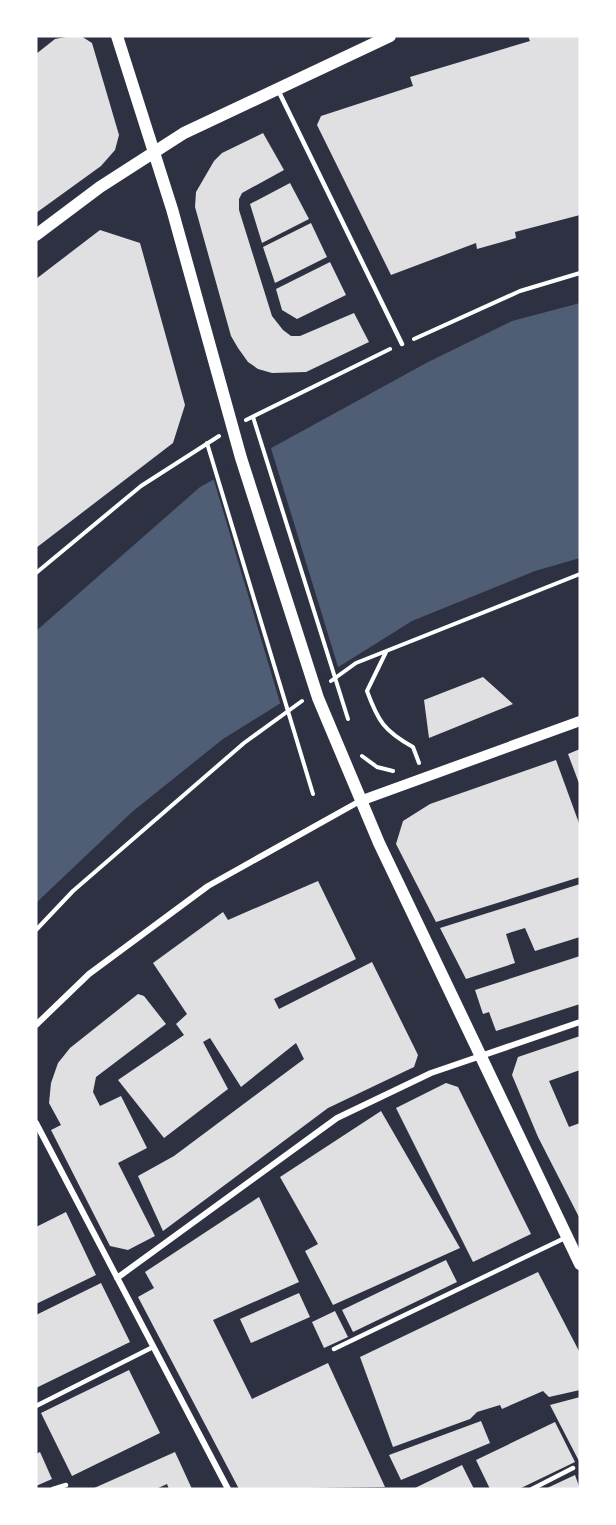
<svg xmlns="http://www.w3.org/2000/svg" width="616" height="1525" viewBox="0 0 616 1525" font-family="Spectral,serif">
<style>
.water{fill:#4f5d75}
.pier{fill:#2d3142}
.building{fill:#e0e0e3}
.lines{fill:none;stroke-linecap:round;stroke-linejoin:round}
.path{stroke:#fff;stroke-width:4}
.service{stroke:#fff;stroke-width:4.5}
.minor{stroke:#fff;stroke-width:6}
.tertiary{stroke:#fff;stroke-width:10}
.secondary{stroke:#fff;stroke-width:12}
</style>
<rect width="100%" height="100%" fill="#2d3142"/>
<path class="water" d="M580,303V558L535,571L412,621L223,739L132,812L36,903V631L200,487L428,362L512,321Z"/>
<path class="pier" d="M270,445L339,670L281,706L213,477Z"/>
<path class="building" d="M71,36H81L92,43L119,135L115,150L101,166L36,213V54L55,39Z
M528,36H580V215L515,232L516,238L477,249L476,243L391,275L317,125L321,116L413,86L410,77L530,41Z
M263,133L284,170L242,193L239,199V210L272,316L283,330L291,336H300L354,313L369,342L306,372L272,373L258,369L248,362L238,348L231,336L195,207L196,192L214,161L222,153Z
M290,183L309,219L262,243L250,204Z
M311,223L327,257L275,283L263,247Z
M100,230L140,243L185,405L173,443L36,548V279Z
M330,262L346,295L297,319L282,310L276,289Z
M483,677L513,704L429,738L424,700Z
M580,749V786L568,754Z
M556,760L580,826V877L436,922L396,844L403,821L430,804Z
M318,881L356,959L274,999L279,1009L372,962L418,1055L414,1067L328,1108L163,1231L138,1176L174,1156L304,1059L296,1043L241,1087L210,1038L203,1042L228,1089L164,1138L118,1080L184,1035L176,1024L187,1014L153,963L223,912L228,920Z
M580,884V937L535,951L525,928L506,934L515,963L466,979L440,928Z
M580,956V1004L496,1031L489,1012L483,1014L475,990Z
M138,994L144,996L166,1024L96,1077L93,1092L100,1106L121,1096L147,1148L118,1163L155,1236L128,1250L110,1246L51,1130L61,1125L49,1103L51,1083L58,1063L70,1048Z
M580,1036V1070L549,1081L569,1127L580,1123V1219L538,1137L512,1075L518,1057Z
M446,1083L458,1087L531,1234L473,1262L396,1108Z
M381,1111L460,1248L333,1305L305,1251L318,1244L280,1177Z
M259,1197L299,1282L213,1320L252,1399L328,1363L385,1487L239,1489L138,1297L154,1288L145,1272Z
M66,1212L96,1275L36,1304V1227Z
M446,1260L457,1282L353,1332L342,1310Z
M538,1272L580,1353V1390L549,1397L543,1391L502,1409L500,1405L477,1412L470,1419L393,1447L360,1357Z
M101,1283L130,1342L36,1388V1315Z
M299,1293L310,1317L251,1343L240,1319Z
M335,1311L348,1337L324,1348L312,1322Z
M129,1370L160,1433L72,1476L41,1413Z
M580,1397V1463L550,1405Z
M481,1421L490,1443L401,1480L389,1455Z
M555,1422L575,1462L519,1489H490L476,1460Z
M40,1452L52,1479L36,1486V1454Z
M175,1452L192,1489H169L167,1484L156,1489H92Z
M462,1465L474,1489H413Z
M575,1475L580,1489H545Z"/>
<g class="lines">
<path class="path" d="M414,339L520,291L580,273
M253,417L348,719
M246,420L390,349
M207,443L313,794
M36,573L141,486L219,436
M386,652L367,691C378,721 384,731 413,747L419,763
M331,681L356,663L580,574
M362,756L377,767L393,771
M36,930L73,891L244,743L302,701"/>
<path class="service" d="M278,90L402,344
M334,1349L567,1237
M36,1406L153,1347
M53,1489L66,1485
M532,1489L573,1468"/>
<path class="minor" d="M36,1025L89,974L208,886L360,801
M36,1123L228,1489
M117,1278L337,1118L431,1073L580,1022"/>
<path class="tertiary" d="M360,801L580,721"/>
<path class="secondary" d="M117,36L172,209L241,458L318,698L379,843L580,1264
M36,235L100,187L184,133L390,36"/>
</g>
<rect width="616" height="1525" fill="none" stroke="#ffffff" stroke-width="75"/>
</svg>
